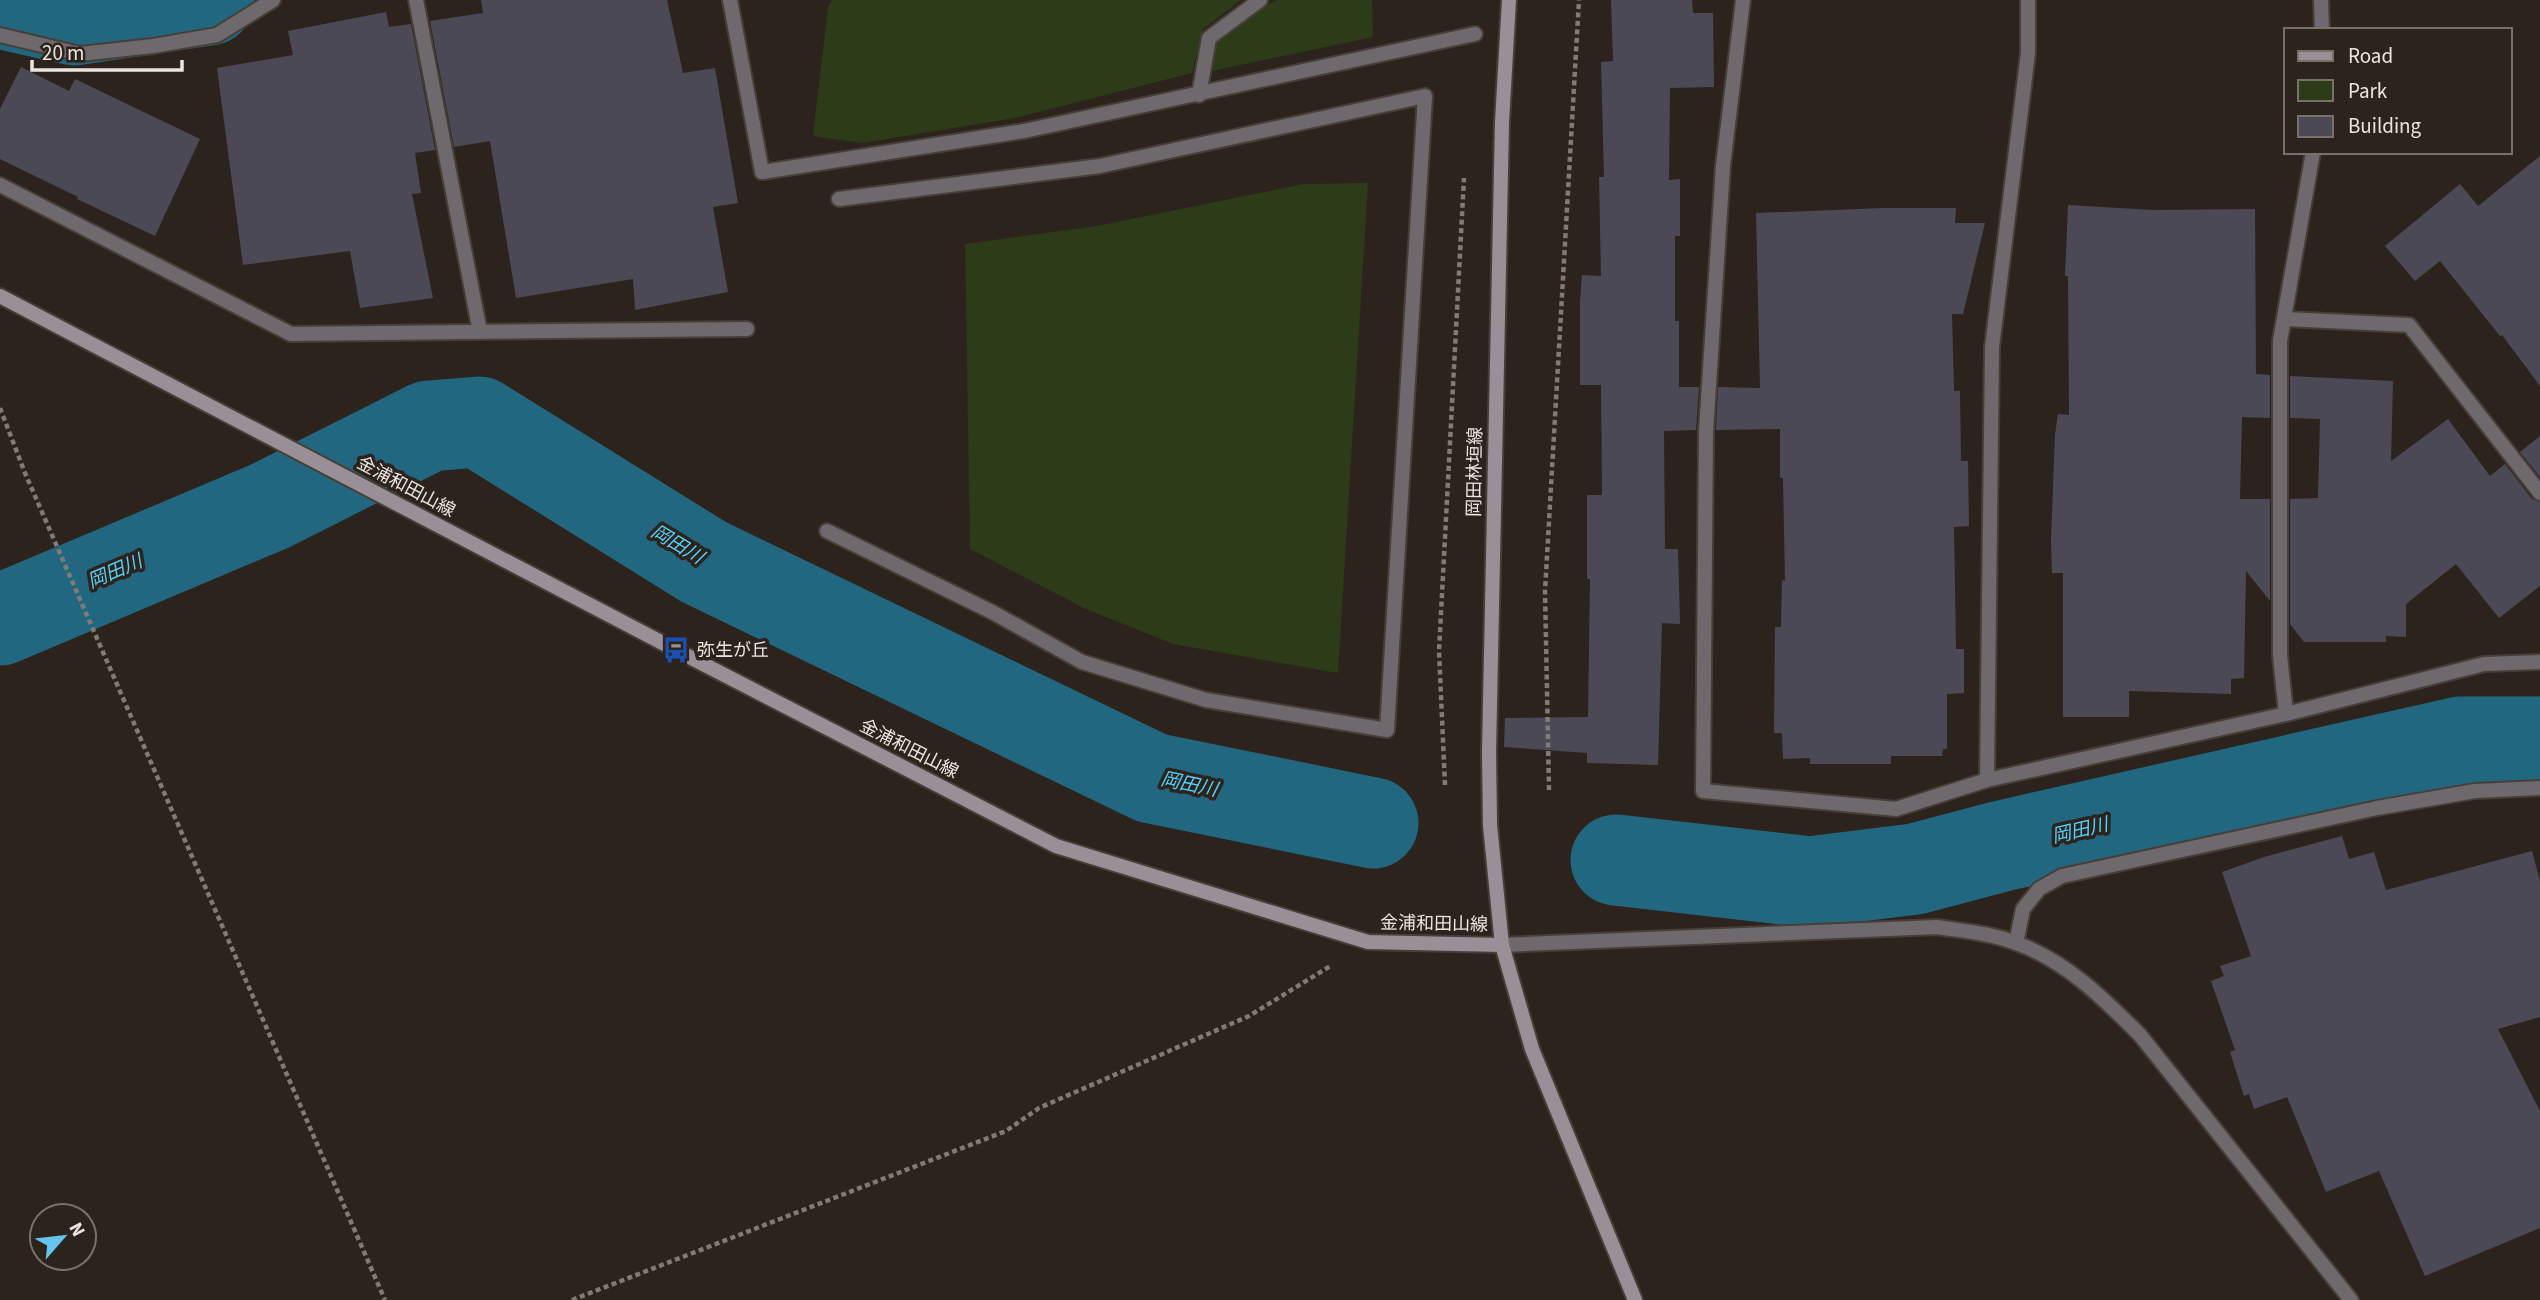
<svg xmlns="http://www.w3.org/2000/svg" width="2540" height="1300" viewBox="0 0 2540 1300" font-family="'Source Sans 3','Noto Sans JP',sans-serif">
<style>
.green{fill:#2c3b18}
.lines{fill:none;stroke-linecap:round;stroke-linejoin:round}
.river{stroke:#20677f;stroke-width:91}
.building{fill:#4b4955}
.pedestrian-casing{stroke:#473f37;stroke-width:18}
.minor-casing{stroke:#473f37;stroke-width:18}
.tertiary-casing{stroke:#473f37;stroke-width:18}
.secondary-casing{stroke:#473f37;stroke-width:18}
.path{stroke:#827b74;stroke-width:4.5;stroke-dasharray:5 3.5;stroke-linecap:butt}
.pedestrian{stroke:#6e696d;stroke-width:14}
.minor{stroke:#6e696d;stroke-width:14}
.tertiary{stroke:#6e696d;stroke-width:14}
.secondary{stroke:#989096;stroke-width:14}
.labels{text-anchor:middle;dominant-baseline:central;stroke-width:7;stroke-linejoin:round;paint-order:stroke}
.street-label{font-size:18px;fill:#eae5df;stroke:#2c241c}
.poi-label{font-size:18px;fill:#eae5df;stroke:#2c241c;text-anchor:start}
.water-label{font-size:19px;font-style:italic;fill:#50d1fe;stroke:#2c241c}
</style>
<rect width="100%" height="100%" fill="#2c241c"/>
<path class="green" d="M832,0H1241L1203,29L1192,73L1015,118L862,143L813,136L828,7Z
M1277,0H1372L1373,37L1207,72L1214,44L1254,12Z
M1368,183L1338,673L1173,644L1086,609L970,549L965,244L1097,226L1304,184Z"/>
<g class="lines">
<path class="river" d="M0,3L74,20L209,0
M0,620L270,506L429,426L479,422L704,562L1152,778L1373,823
M1616,860L1810,882L1915,869L2002,846L2460,742H2540"/>
</g>
<path class="building" d="M481,0H667L683,73L715,68L738,203L713,207L728,292L635,310L633,279L516,298L490,141L454,147L430,21L483,13Z
M1611,0H1692L1693,13H1713L1714,87L1670,88L1669,180L1680,179V236H1675V321H1679V387H1699L1696,430L1664,431L1665,549H1678L1680,624L1662,623L1658,765L1587,763V753L1504,747L1505,718L1588,717L1590,579H1587V495H1602L1601,385H1580V302L1582,275L1601,276L1599,177H1604L1601,62L1613,61Z
M386,12L389,27L411,24L435,150L415,153L421,193L412,194L433,298L360,308L350,251L243,265L217,68L293,55L288,31Z
M21,67L69,91L75,79L200,139L155,236L77,199L78,197L0,159V109Z
M2540,156V386L2502,335L2500,336L2440,261L2415,281L2385,246L2460,184L2478,206Z
M2068,205L2153,210L2255,209L2256,374L2270,375V418L2242,417L2240,499H2270V601L2246,571L2244,678L2231,679V694L2129,691V717H2063V573H2052L2051,540L2055,434L2058,414L2069,415L2068,276H2065Z
M1884,208H1956L1955,223H1985L1963,314H1952L1954,391H1960L1961,461H1968L1969,526L1954,527L1956,649H1964V693L1947,694V749H1943L1942,756H1891V764H1810V758L1783,759L1782,733H1774L1775,627H1781L1782,580L1785,581L1783,478H1780V429L1716,430L1718,387L1760,388L1756,213Z
M2290,376L2393,381L2391,461L2448,419L2490,476L2505,464L2532,499L2540,502V586L2499,618L2456,564L2406,604V637L2386,636V642H2304L2290,624V499L2318,498L2320,419L2290,418Z
M2540,436V477L2520,452Z
M2342,836L2349,859L2374,852L2386,890L2532,851L2540,881V1017L2498,1029L2540,1111V1228L2425,1276L2379,1171L2326,1192L2287,1097L2254,1109L2249,1094L2244,1096L2230,1052L2235,1050L2211,981L2224,976L2220,966L2251,956L2222,872L2264,857Z"/>
<g class="lines">
<g class="pedestrian-casing">
<path id="pedestrian" d="M1199,95L1209,38L1260,0
M762,172L1024,131L1475,34
M827,531L992,612L1082,662L1206,700L1387,730L1425,96L1100,166L839,199"/>
</g>
<g class="minor-casing">
<path id="minor" d="M416,0L480,332
M730,0L762,172
M1743,0L1723,166L1706,432L1703,791L1896,809L1987,780L2286,714L2484,664L2540,662
M2321,0L2322,30
M0,35L80,54L153,46L217,35L273,0
M0,185L291,334L747,329
M2284,319L2409,325L2540,493
M2286,714L2280,655V341L2313,152
M1987,780L1992,347L2028,53V0
M2016,943L2023,909L2039,889L2062,876L2377,808L2475,791L2540,788"/>
</g>
<g class="tertiary-casing">
<path id="tertiary" d="M1502,945L1937,927C1963,931 1991,933 2016,943C2066,961 2103,998 2140,1035L2351,1300"/>
</g>
<g class="secondary-casing">
<path id="secondary" d="M1509,0L1502,122L1489,752L1490,825L1502,945L1532,1049L1635,1300
M0,296L676,650L1056,846L1368,942L1502,945"/>
</g>
<path class="path" d="M0,408L25,473L385,1300
M1445,785L1439,651L1464,178
M1549,790L1545,591L1579,0
M572,1300L1006,1131L1039,1108L1249,1016L1332,965"/>
<use href="#pedestrian" class="pedestrian"/>
<use href="#minor" class="minor"/>
<use href="#tertiary" class="tertiary"/>
<use href="#secondary" class="secondary"/>
</g>
<defs>
<g id="bus-bare" transform="scale(2.1)"><path d="M-5-6H5V4H4V6H2V4H-2V6H-4V4H-5ZM-3.5-4V0h7V-4ZM-3.5 1.2v1.5H-2V1.2ZM2 1.2v1.5H3.5V1.2Z" fill="#1a4fb4" stroke="#2c241c" stroke-width="2.5" paint-order="stroke"/></g>
</defs>
<g fill-rule="evenodd">
<use href="#bus-bare" x="676" y="650"/>
</g>
<g class="labels">
<g class="street-label">
<text transform="translate(1475 472) rotate(-89)">岡田林垣線</text>
<text transform="translate(406 487) rotate(28)">金浦和田山線</text>
<text transform="translate(909 749) rotate(27)">金浦和田山線</text>
<text transform="translate(1434 924) rotate(1)">金浦和田山線</text>
</g>
<g class="poi-label">
<text x="697" y="650">弥生が丘</text>
</g>
<g class="water-label">
<text transform="translate(677 545) rotate(31)">岡田川</text>
<text transform="translate(115 572) rotate(-23)">岡田川</text>
<text transform="translate(1189 785) rotate(12)">岡田川</text>
<text transform="translate(2080 831) rotate(-13)">岡田川</text>
</g>
</g>
<rect x="2284" y="28" width="228" height="126" fill="#2c241c" stroke="#78716a" stroke-width="2"/>
<rect x="2298" y="51" width="35" height="10" fill="#989096" stroke="#78716a" stroke-width="2"/>
<text x="2348" y="63" font-size="21" fill="#eae5df">Road</text>
<rect x="2298" y="80" width="35" height="21" fill="#2c3b18" stroke="#78716a" stroke-width="2"/>
<text x="2348" y="98" font-size="21" fill="#eae5df">Park</text>
<rect x="2298" y="116" width="35" height="21" fill="#4b4955" stroke="#78716a" stroke-width="2"/>
<text x="2348" y="133" font-size="21" fill="#eae5df">Building</text>
<g transform="translate(63 1237) rotate(62)"><circle r="33" fill="#2c241c" stroke="#78716a" stroke-width="2"/>
<path d="M0-5L12 26L0 18L-12 26Z" fill="#65c5ee"/>
<text y="-10" font-size="19" font-weight="bold" text-anchor="middle" fill="#eae5df">N</text>
</g>
<path d="M32 60v10h150v-10" fill="none" stroke="#eae5df" stroke-width="3.5"/>
<text x="42" y="60" font-size="21" fill="#eae5df" stroke="#2c241c" stroke-width="5" paint-order="stroke">20 m</text>
</svg>
